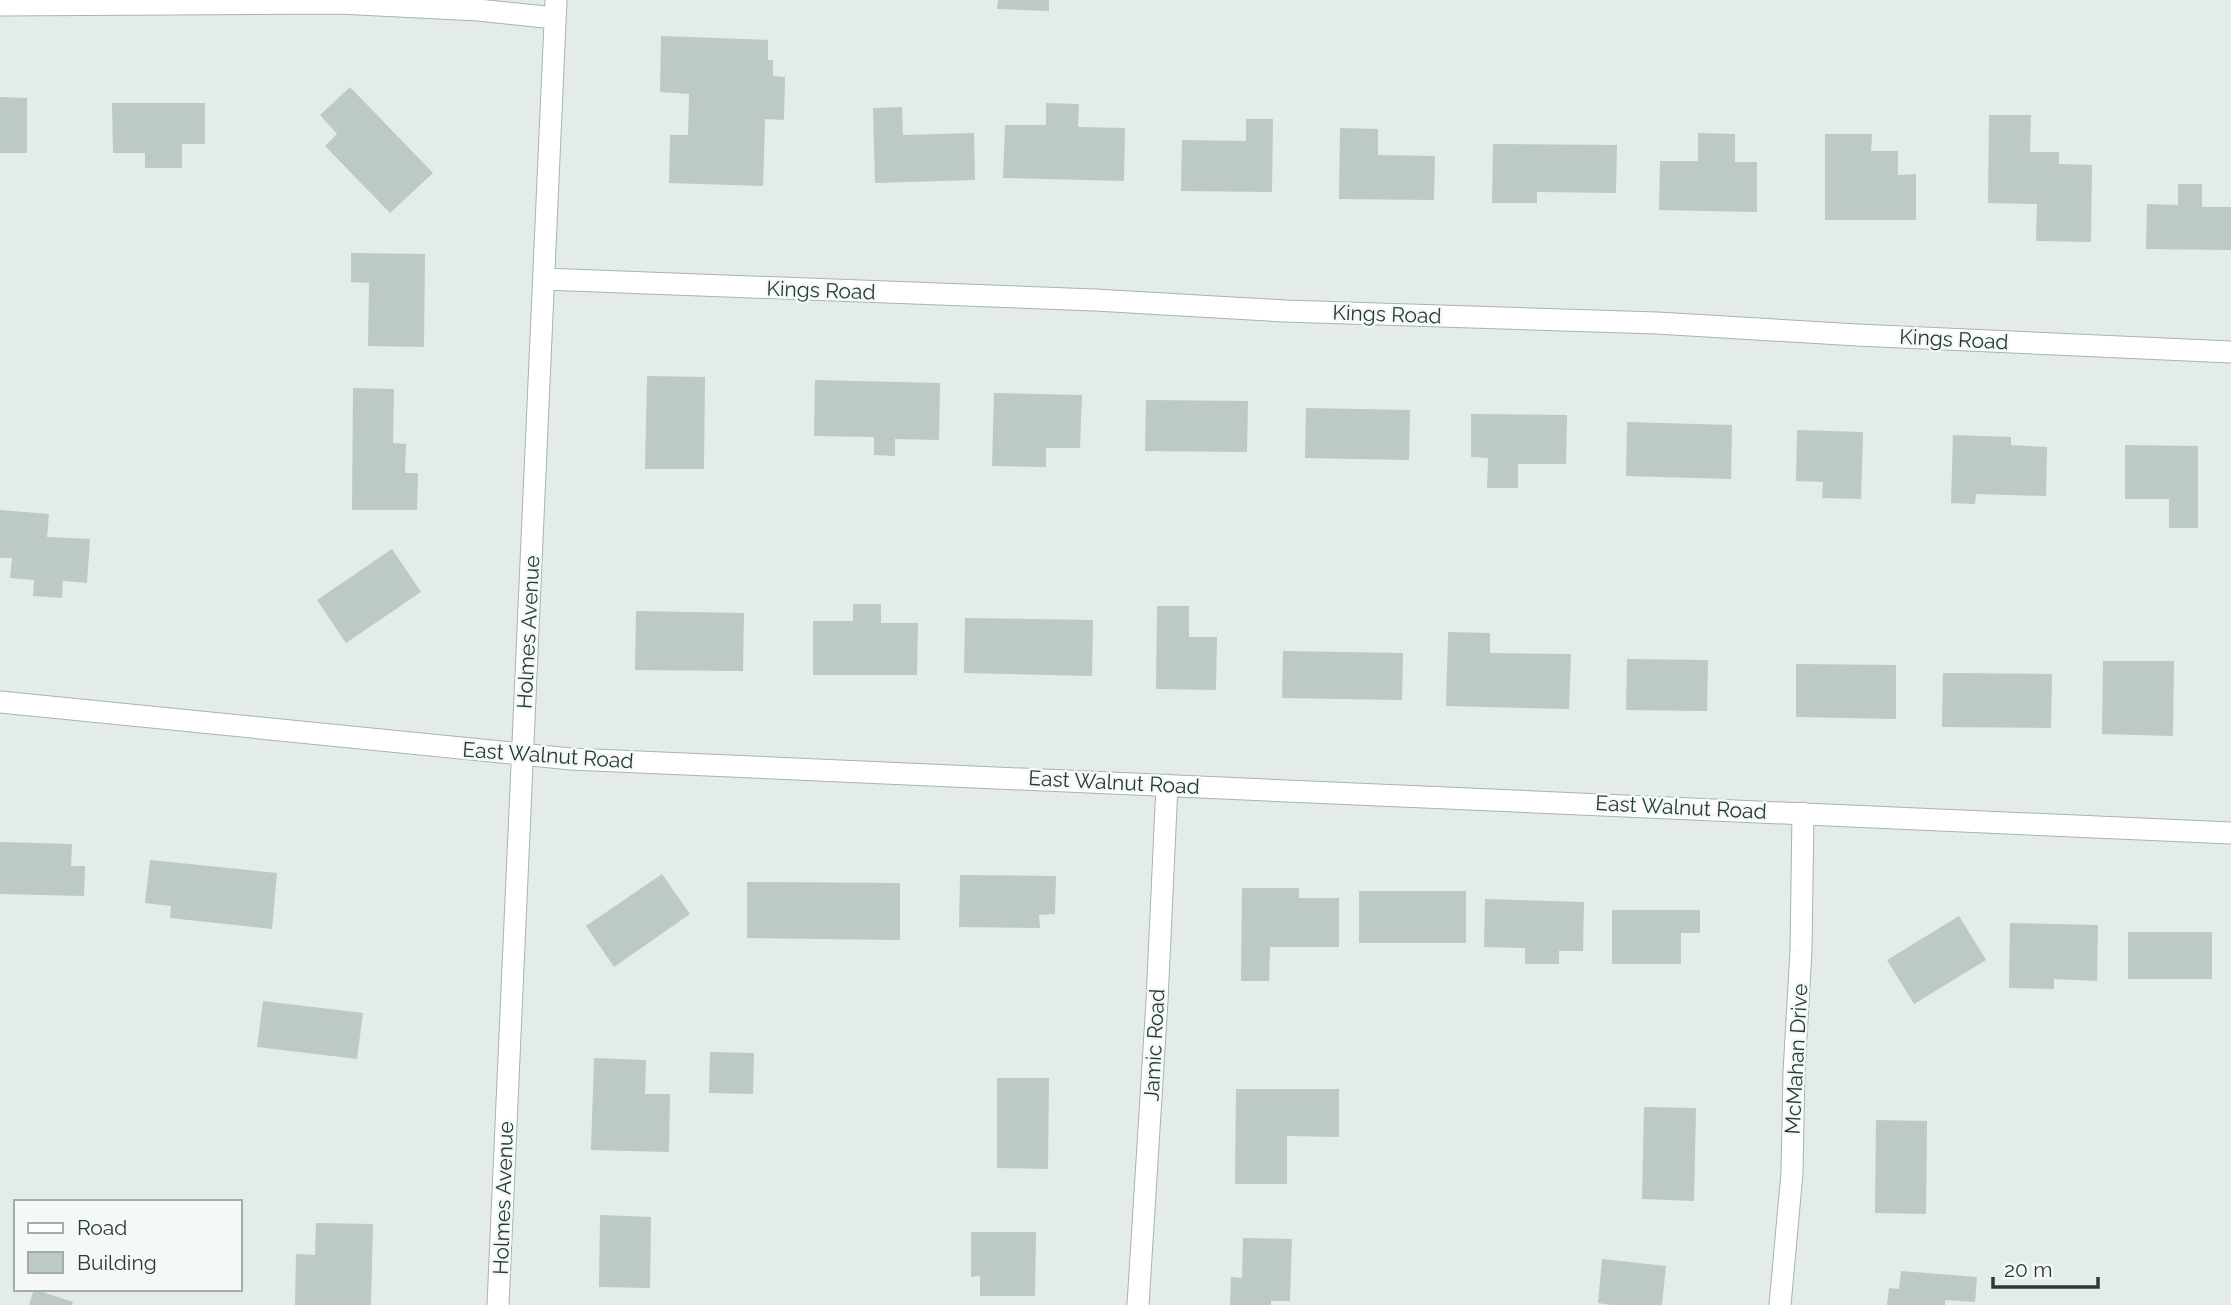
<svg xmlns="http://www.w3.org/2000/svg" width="2231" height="1305" viewBox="0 0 2231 1305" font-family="Raleway,sans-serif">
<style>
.building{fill:#bdc9c3}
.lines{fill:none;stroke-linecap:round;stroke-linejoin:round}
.minor-casing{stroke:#a7b4ae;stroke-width:23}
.minor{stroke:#fff;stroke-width:21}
.labels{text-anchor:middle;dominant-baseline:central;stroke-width:5;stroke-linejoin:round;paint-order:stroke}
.street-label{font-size:21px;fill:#263c33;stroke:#f5f9f6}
</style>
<rect width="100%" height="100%" fill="#e4ece8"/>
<path class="building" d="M998,0H1049V11L997,9Z
M661,36L768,40V60H773V76L785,77L784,120L765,119L763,186L669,183L670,135H688L689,94L660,92Z
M350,87L433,173L390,213L325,146L337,134L320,115Z
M0,97L27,98V153H0Z
M112,103H205V144H182V168H145V153H113Z
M1046,103L1079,104L1078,127L1125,128L1124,181L1003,178L1005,125H1046Z
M902,107L903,135L974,133L975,180L875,183L873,108Z
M1989,115H2031L2030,152H2059V164L2092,165L2091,242L2036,241L2037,204L1988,203Z
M1246,119H1273L1272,192L1181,191L1182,140L1246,141Z
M1340,128L1378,129V155L1435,156L1434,200L1339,199Z
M1698,133L1735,134V162H1757V212L1659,210L1660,161H1698Z
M1825,134H1872L1871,151H1898V175L1916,174V220H1825Z
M1493,144L1617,145L1616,193L1537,192V203H1492Z
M2178,184H2202V207H2231V250L2146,249L2147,204L2178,205Z
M351,253L425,254L424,347L368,346L369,283L351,282Z
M647,376L705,377L704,469H645Z
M815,380L940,383L939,440L895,439V456L874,455V437L814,436Z
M353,388L394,389L393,443L406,444L405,473H418L417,510H352Z
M994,393L1082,395L1080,448H1046V467L992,466Z
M1146,400L1248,401L1247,452L1145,451Z
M1306,408L1410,410L1409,460L1305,458Z
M1471,414L1567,415L1566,464H1518V488H1487L1488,458L1471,457Z
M1627,422L1732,425L1731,479L1626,476Z
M1797,430L1863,432L1861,499L1822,498L1823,482L1796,481Z
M1953,435L2011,437V445L2047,447L2046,496L1976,494L1975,504L1951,503Z
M2125,445L2198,446V528H2169V499H2125Z
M0,510L49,514L47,537L90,539L87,583L63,581L62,598L33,596L34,580L10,578L12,558H0Z
M392,549L421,592L346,643L317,600Z
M853,604H881V623H918L917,675H813V621H853Z
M1157,606H1189V637H1217L1216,690L1156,689Z
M636,611L744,613L743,671L635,670Z
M965,618L1093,620L1092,676L964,673Z
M1448,632L1490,633V653L1571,654L1569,709L1446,706Z
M1283,651L1403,653L1402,700L1282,698Z
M1627,659L1708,660L1707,711L1626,710Z
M2103,661H2174L2173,736L2102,734Z
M1796,664L1896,665V719L1796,717Z
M1943,673L2052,674L2051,728L1942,727Z
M0,842L72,844L71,866H85L84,896L0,894Z
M150,860L277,873L272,929L170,918L171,906L145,903Z
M662,874L690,914L614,967L586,926Z
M960,875L1056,876L1055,914L1039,915L1040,928L959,927Z
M747,882L900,883V940L747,938Z
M1242,888H1299V898H1339V947H1270L1269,981H1241Z
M1359,891H1466V943H1359Z
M1485,899L1584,902L1583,951H1559V964H1525V948L1484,947Z
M1612,910H1700V933H1681V964H1612Z
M1959,916L1986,960L1914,1004L1887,960Z
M2010,923L2098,925L2097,981L2054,979V989L2009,988Z
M2128,932H2212V979H2128Z
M263,1001L363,1013L357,1059L257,1047Z
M710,1052L754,1053L753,1094L709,1093Z
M594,1058L646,1060L645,1094H670L669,1152L591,1150Z
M997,1078H1049L1048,1169L997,1168Z
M1236,1089H1339V1137L1287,1136V1184H1235Z
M1644,1107L1696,1108L1694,1201L1642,1199Z
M1876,1120L1927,1121L1926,1214L1875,1213Z
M600,1215L651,1217L650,1288L599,1287Z
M316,1223L373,1224L371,1305H295L296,1254L315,1255Z
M971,1232H1036L1035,1296H980V1276L971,1277Z
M1243,1238L1292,1239L1290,1301H1271V1305H1230L1231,1277L1242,1278Z
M1602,1259L1666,1266L1662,1305H1611L1598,1303Z
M1901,1271L1977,1277L1975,1302L1945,1300V1305H1887L1889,1288L1899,1289Z
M34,1289L73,1302L72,1305H29Z"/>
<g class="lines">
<g class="minor-casing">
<path id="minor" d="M0,5L339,3L478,10L555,18
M544,279L1095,300L1285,311L1657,323L1857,335L2231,352
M0,702L571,759L2231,833
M498,1305L556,0
M1138,1305L1157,1001L1167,785
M1780,1305L1792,1173L1794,1072L1801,951L1803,813"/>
</g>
<use href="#minor" class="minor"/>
</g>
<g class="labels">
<g class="street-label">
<text transform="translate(821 290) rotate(2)">Kings Road</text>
<text transform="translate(1387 314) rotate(2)">Kings Road</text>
<text transform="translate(1954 339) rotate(3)">Kings Road</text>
<text transform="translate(528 632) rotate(-87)">Holmes Avenue</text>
<text transform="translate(548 755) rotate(4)">East Walnut Road</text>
<text transform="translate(1114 782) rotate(3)">East Walnut Road</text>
<text transform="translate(1681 807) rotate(3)">East Walnut Road</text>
<text transform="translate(1154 1045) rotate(-87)">Jamic Road</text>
<text transform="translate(1796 1059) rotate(-87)">McMahan Drive</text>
<text transform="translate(503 1198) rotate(-88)">Holmes Avenue</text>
</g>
</g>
<rect x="14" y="1200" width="228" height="91" fill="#f5f9f6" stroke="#a2ada8" stroke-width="2"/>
<rect x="28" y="1223" width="35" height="10" fill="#ffffff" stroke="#a2ada8" stroke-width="2"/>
<text x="77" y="1235" font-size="21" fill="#263c33">Road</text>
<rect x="28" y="1252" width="35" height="21" fill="#bdc9c3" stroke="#a2ada8" stroke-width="2"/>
<text x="77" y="1270" font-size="21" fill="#263c33">Building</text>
<path d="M1993 1277v10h105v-10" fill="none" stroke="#263c33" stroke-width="3.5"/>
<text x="2004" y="1277" font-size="21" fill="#263c33" stroke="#f5f9f6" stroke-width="5" paint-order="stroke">20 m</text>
</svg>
